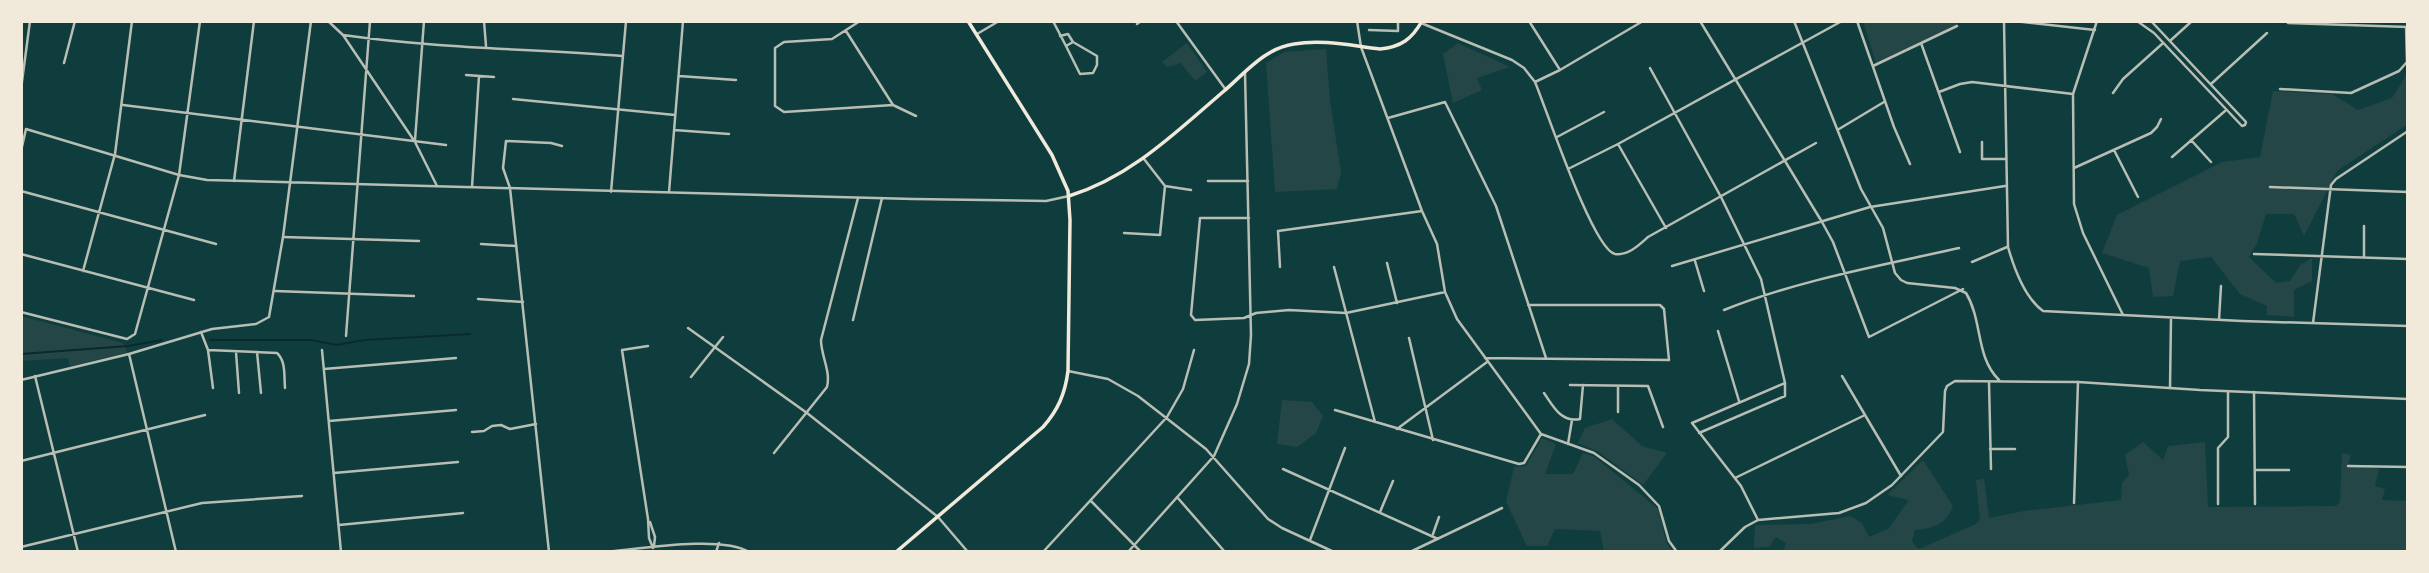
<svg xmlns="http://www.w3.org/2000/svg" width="2429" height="573" viewBox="0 0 2429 573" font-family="Literata,serif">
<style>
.green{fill:#244646}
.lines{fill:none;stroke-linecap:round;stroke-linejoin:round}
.stream{stroke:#0a2a2b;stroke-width:2}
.minor{stroke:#b8beb3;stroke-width:2.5}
.tertiary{stroke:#b8beb3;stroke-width:2.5}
.secondary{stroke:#f1e9da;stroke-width:3.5}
</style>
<rect width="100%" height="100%" fill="#0f3d3e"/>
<path class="green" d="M1863,21H1959L1957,26L1876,63Z
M1187,43L1207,72L1195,81L1181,63L1167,67L1162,62Z
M1458,43L1510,67L1477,78L1482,90L1453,103L1443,54Z
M1326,49L1330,101L1341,172L1337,189L1275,192L1266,63L1284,52Z
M2408,66V124L2337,171L2304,236L2294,214H2266L2257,243L2249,257L2276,283L2290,281L2300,265L2312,258V281L2294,290V317L2267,315V306L2240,294L2211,257L2180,261L2173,296L2153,297L2149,268L2102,253L2117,215L2222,162L2260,157L2273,91L2332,94L2358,110L2392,98L2405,77Z
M21,316L123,343L128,353L70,366L68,358L21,361Z
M1282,400L1312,402L1323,416L1316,433L1297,447L1277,444Z
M1612,419L1642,446L1667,453L1643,485L1599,452L1578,443L1585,428Z
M1542,438L1556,444L1545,474H1573L1583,453L1595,457L1658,509L1667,544L1673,552H1604L1600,531L1555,529L1547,546H1527L1506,502L1514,467L1526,466Z
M2143,442L2163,460L2168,446L2205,442L2208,507L2336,506L2340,502L2342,453L2351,455L2348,464L2379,469L2375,486L2385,489L2382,500L2408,501V552H1783L1786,543L1776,537L1769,547L1754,548L1755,525L1811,524L1850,516L1862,523L1869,537L1888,529L1909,500L1887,495L1923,460L1953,506C1945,525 1935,528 1915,530L1912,542L1919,549L1976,524L1980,519L1976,480L1984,479L1989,518L2024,511L2121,500L2122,483L2129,475L2125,455Z"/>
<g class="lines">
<path class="stream" d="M210,340H312L336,345L365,340L470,334
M21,354L128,346L162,340"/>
<path class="minor" d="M328,21L343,35L415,142L437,186
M484,21L486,46
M860,21L832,39L784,42L775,48V106L784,112L893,105L916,116
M1053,21L1066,46L1073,42L1068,34L1060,36
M1176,21L1226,90
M1357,21L1361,47L1422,211L1437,244L1445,292L1457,319L1541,434L1594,453L1639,485L1659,506L1669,541L1677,552
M1529,21L1560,70
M1700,21L1822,222L1833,242L1869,337L1963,289
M1857,21L1894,127L1910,164
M2004,21L2008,247C2014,268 2025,298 2043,311L2242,321L2408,326
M2014,21L2095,30
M2097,21L2073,94L2074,204L2083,233L2123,315
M2137,21L2154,33L2242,126L2245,125L2246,122L2151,21
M1421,23L1512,60L1524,68L1535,82C1546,108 1593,250 1615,254C1628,256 1639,245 1648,237L1816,143
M2288,23L2408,27
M1137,24L1141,21
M1369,30L1398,31V21
M846,31L893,105
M977,34L999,21
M343,35C435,48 529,49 622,56
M2171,40L2192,21
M1921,43L1960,152
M1066,46L1080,74L1093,73L1097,65V56L1073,42
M64,63L75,21
M1873,66L1957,26
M1650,68L1721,197L1761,279L1785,383V396L1699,433
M466,75L494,77
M679,76L736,80
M1535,82L1560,70L1643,21
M2211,84L2267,33
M21,89L30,21
M2280,89L2351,93L2399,71L2407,62L2406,27
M1939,92L1960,84L1972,82L2073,94
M2113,93L2123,79L2162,44
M513,99L675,115
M123,105L446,145
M1388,118L1445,102L1496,206L1546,358
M1839,129L1884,102
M674,130L729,134
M1557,137L1604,112
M415,140L424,21
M2191,140L2211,162
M1982,142V159H2005
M1618,144L1666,228
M2114,150L2138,197
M2172,157L2225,111
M2074,168L2151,133L2157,127L2161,119
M1568,169L1618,144L1842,21
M234,181L254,21
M1208,181H1248
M1165,186L1191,190
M472,187L479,76
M2270,187L2408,192
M510,188L503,168L506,141L551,143L562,146
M21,191L216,244
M669,192L683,21
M1249,218H1200L1191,315L1195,320L1244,318L1256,313L1289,310L1346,313L1445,292
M1124,233L1160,235L1165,186L1144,159
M283,237L419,241
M481,244L516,246
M21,254L194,300
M2254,254L2408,259
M2364,257V226
M1695,261L1704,291
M1972,262L2007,247
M1387,263L1397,303
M1672,266L1870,207L2005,186
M1280,267L1278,231L1422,211
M1334,267L1375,422
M83,271L115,154L132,21
M275,291L414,296
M478,299L523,302
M1724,310C1799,280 1879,266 1959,248
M21,312L127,339L135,334L179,175L200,21
M853,320L882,198
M2219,320L2221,286
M2313,323L2331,185L2336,179L2408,131
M688,328L807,413L938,517L968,552
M1718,331L1739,401
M201,332L208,350L277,353C286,361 284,376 285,388
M346,336L370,21
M1409,338L1433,440
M648,346L622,350L648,519L649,538L653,548
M208,350L213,388
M322,350L341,552
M236,352L239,393
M257,352L261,393
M129,354L176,552
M1485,358L1669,360L1664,309L1660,305H1528
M324,369L456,358
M1068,371L1108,379L1138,396L1206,449L1268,519L1282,528L1334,552
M35,376L78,552
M1842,376L1901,476
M691,377L723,337
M1989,382L1991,469
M1570,385L1648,386L1663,427
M1618,386V412
M2170,388L2171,318
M2254,392L2255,504
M1544,393C1553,406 1561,423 1580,419L1583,385
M1335,410L1519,464L1524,463L1541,434
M329,421L456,410
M1397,429L1487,362
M472,432L484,431L492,426L501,425L510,429L536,424
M1568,444L1572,420
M1990,449H2015
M774,453L827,387C831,371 821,356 821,340L858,198
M21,461L205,415
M2348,466L2408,467
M1283,469L1438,539
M2255,470H2289
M334,473L458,462
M1735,478L1863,416
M1177,497L1225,552
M1091,501L1141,552
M2074,503L2078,382
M2218,504V448L2228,437V392
M1380,512L1393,481
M1758,520L1741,486L1692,423L1785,383
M650,522L655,537L654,546
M339,525L463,513
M1433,534L1439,517
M1310,540L1345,448
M21,547L202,503L302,496
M716,552L719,543
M1043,552L1167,417L1183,389L1194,350
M1128,552L1214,456L1237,404L1249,364L1251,335L1245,73
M1410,552L1502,508"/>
<path class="tertiary" d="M1794,21L1861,189L1883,228L1895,273L1901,280L1907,283L1955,288L1966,293C1983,321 1975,356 1999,380
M21,151L26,129L179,175L207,180L913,199L1046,201L1069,196
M510,188L549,552
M611,192L626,21
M21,380L129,354L212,329L256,324L269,317L283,237L311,21
M606,552C640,549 721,535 749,552
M1719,552L1745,527L1758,520L1839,513L1866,503L1892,485L1943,432L1945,391L1947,386L1955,381L2078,382L2200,390L2408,399"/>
<path class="secondary" d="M1069,196C1131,177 1176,132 1224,91C1245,73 1265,48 1294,44C1323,39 1352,46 1380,49C1401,47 1412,39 1422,21
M896,552L1043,427C1058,410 1065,394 1068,371L1070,220L1068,191L1052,155L968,21"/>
</g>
<rect width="2429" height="573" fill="none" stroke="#f1e9da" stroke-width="46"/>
</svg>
